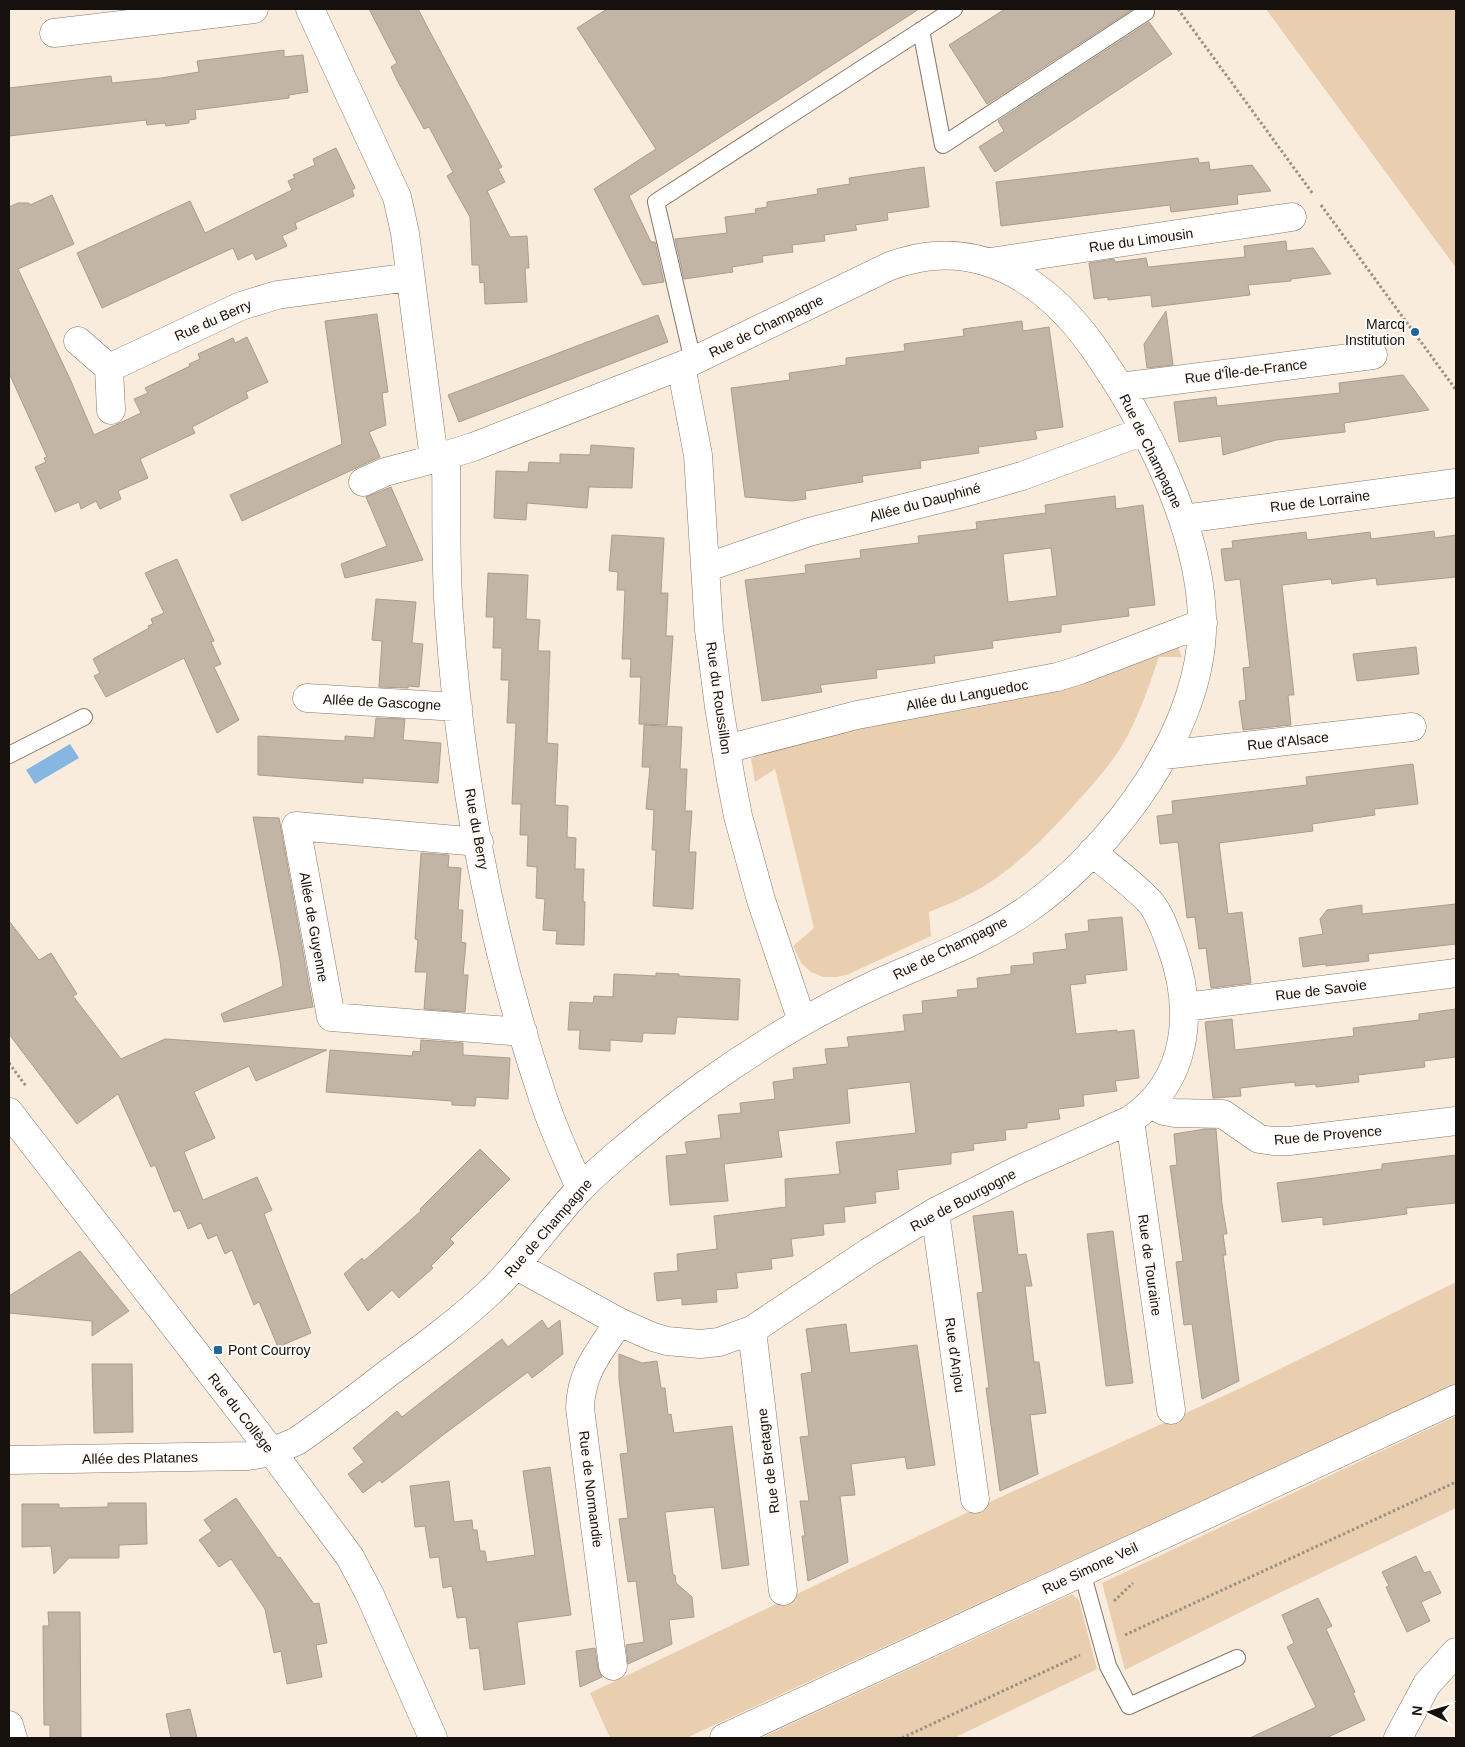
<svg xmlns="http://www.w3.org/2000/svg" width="1465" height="1747" viewBox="0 0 1465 1747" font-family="Helvetica,sans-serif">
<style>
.green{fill:#e9cfb0}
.water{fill:#86b6e1}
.building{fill:#c2b5a5;stroke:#aa9d8f;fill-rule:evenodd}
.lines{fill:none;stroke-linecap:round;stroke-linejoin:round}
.lane-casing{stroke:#837769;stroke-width:18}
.street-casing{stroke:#837769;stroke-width:29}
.secondary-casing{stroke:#837769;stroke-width:29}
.path{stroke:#9a9085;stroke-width:3;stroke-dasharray:2.5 2.5;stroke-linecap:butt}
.lane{stroke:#fff;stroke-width:16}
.street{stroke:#fff;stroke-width:28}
.secondary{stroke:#fff;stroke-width:28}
.poi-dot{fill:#21669b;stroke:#fefbf8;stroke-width:2}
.labels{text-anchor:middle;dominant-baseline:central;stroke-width:4;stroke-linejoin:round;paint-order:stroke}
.street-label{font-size:14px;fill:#16110c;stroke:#fefbf8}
.poi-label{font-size:14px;fill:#16110c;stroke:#fefbf8;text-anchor:end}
</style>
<rect width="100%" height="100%" fill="#faecdc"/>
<path class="green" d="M1266,9H1456V268Z
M1180,645L1179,650L1182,657H1159C1150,683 1141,710 1128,735C1115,760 1096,781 1077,802C1044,839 1009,875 964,897C952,903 940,907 929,912L931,936L849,974L837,977H823L811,972L801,963L793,946L814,928L775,769L755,782L751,759L766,749Z
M1456,1282V1384L686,1738H610L590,1693L983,1505L1243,1387Z
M1456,1416V1508L1265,1600L1125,1670L1102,1583Z
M1072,1594L1079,1600L1097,1669L954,1738H761Z"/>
<path class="water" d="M70,744L79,758L35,784L26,770Z"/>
<path class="building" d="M369,9H418L429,30L502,167L498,169L505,182L487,191L510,237L527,236L529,268H525L527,302L485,304L484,282L480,283L479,265H472L470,217L447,176L453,172L429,127L424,129L397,80L391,67L397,63Z
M607,9H919L629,196L651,242H655L664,282L643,285L594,189L656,149L577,28Z
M1005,9H1133L987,104L949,45Z
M1149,22L1172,54L995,172L979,147L1004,131L998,121Z
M284,50V57L303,55L308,92L289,95V98L195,110L196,119L189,120V123L166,126L165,123L147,125L146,120L9,136V88L111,76L112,83L161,78L199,72L197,61Z
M336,148L355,188L352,190L354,196L295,223L297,229L282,236L287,246L256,260L253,253L238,260L233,248L102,308L77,253L190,201L205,233L292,190L288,181L295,178L293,175L315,165L313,159Z
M1198,158L1199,163L1209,162L1210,170L1252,165L1271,191L1237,195L1238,204L1171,212L1170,205L1001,226L996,182Z
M924,167L929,207L887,213L888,220L855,225L857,230L824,235L825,241L792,245L793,252L762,256L763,262L732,267L733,272L684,279L675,239L727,233L725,217L756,213L755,209L767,207V202L818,194L817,189L850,184L849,178Z
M52,195L74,244L18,269L70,379L94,435L141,413L134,399L148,393L145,388L190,366L189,364L200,359L198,354L233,338L235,343L247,337L268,382L246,392L248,398L192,427L195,433L140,459L148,478L118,491L121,499L100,509L96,501L81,509L79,502L55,512L35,467L46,462L44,458L47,457L9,373V207L18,203H29L30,205Z
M1286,241L1287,251L1313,248L1331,274L1291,279V281L1248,285L1250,295L1152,307L1151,295L1108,300V297L1094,299L1089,263L1114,259L1115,262L1146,258L1148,267L1245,257L1244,246Z
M1166,311L1173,365L1147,368L1144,344Z
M377,314L388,392L382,393L386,425L369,432L380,457L242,521L230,495L342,444L325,321Z
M658,315L668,342L459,422L448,395Z
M1022,321L1023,331L1049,327L1063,427L1035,431L1037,439L978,447L979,453L920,461L921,468L862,476L863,482L805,491L806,499L792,501L745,497L731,388L790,380L789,373L846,365V358L905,351L904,344L964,336L963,329Z
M1403,375L1429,410L1344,423L1345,432L1276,440L1223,455L1221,436L1179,442L1174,402L1216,397L1217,406L1340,393L1339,383Z
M591,445L634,448L632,488L589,487L587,508L527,503L526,520L494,518L496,471L528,472L529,462L560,463V454L590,455Z
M391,487L423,560L345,578L341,564L387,546L366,497Z
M1115,496L1116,509L1143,505L1155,605L1128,608L1129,616L1061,625V632L992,641L993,648L934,656L935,663L876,670L877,678L820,685L822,692L762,701L745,580L806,573L805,565L861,558L860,550L919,543L918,536L977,529L976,522L1046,513L1045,505ZM1051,548L1057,596L1008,602L1003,554Z
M1434,531L1435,538L1456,535V577L1377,585L1376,578L1332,584L1331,579L1282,585L1294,695H1288L1291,725L1243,730L1239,701L1246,700L1243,668L1250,667L1240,579L1225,581L1221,549L1233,548L1232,541L1306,532L1307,540L1370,532L1371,539Z
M612,535L664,538L661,593H668L666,636H673L667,725L639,724L641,677H630L631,659H622L625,590H617L618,572L609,571Z
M177,559L214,641L211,642L221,664L214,667L239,720L217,733L184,658L106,697L94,676L100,673L93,659L149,628L148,626L153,624L151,619L164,613L145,573Z
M488,573L528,575L526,619L540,620L538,651H550L547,743L558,744L555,805L568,806L567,837L576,838L575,869H584L583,901L585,902L584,945L556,944L557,931L543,930L545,899L536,898L537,867L527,866L528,835H520L521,804H512L516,723H507L509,680H501L502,648H493L494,617H486Z
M376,599L416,602L412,643L423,644L419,687L408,686V688L379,687L382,641L372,640Z
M1416,647L1419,674L1357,681L1353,654Z
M376,718L405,719L403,740L441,743L438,783L363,778V783L258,775V736L345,741V736L374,738Z
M644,725L682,727L680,769H687L685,811H692L689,852H696L693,909L653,906L656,850H652L654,810L646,809L650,767H642Z
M1413,764L1418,804L1374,809L1375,815L1312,824L1313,831L1219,843L1228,914L1242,912L1251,983L1211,988L1206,948L1199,949L1195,917L1187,918L1178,842L1160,844L1157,816L1173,814L1172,801L1307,785L1306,777Z
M253,817L279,818L313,1007L224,1022L221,1014L283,986L280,961Z
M421,853L449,855L448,867L461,868L458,910H463L461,942L466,943L463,975H468L465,1012L424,1009L427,972H415L418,940L415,939Z
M1456,904V944L1368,954L1369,961L1326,966V964L1303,967L1299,938L1323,934L1320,919L1327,910L1362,905V914Z
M1122,917L1127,970L1085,975L1086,983L1070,985L1076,1034L1117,1030V1032L1134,1030L1139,1078L1115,1081L1117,1091L1083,1095L1084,1106L1058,1109L1060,1119L1027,1123V1128L1005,1130L1006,1140L973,1144L974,1150L951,1153V1164L897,1170L899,1189L875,1192L876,1203L844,1207L845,1222L823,1224L824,1235L791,1239L793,1256L771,1259L772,1269L736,1273L738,1288L716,1290L717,1302L682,1305V1298L657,1301L654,1273L678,1271L677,1254L717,1249L714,1216L786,1207L785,1179L840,1174L836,1142L916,1133L910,1082L847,1089L850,1123L778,1131L782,1157L724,1164L728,1201L670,1205L666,1156L687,1154L685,1142L721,1138L718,1115L741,1113L740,1103L775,1099L773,1082L794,1079L793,1068L827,1064L825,1049L849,1047L847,1037L905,1031L903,1015L923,1013L922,1001L958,997L957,990L978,988L977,978L1011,974V966L1034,964L1033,953L1067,949L1065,934L1089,931L1088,920Z
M9,921L39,960L51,953L77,994L73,996L121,1059L165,1039L327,1050L256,1081L249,1066L194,1092L215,1138L184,1152L203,1200L257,1177L272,1210L264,1214L311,1333L278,1347L259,1302L254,1305L232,1250L225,1254L217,1235L208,1239L201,1223L188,1229L180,1210L174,1212L155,1165L151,1167L118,1094L77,1124L9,1034Z
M656,973L679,974V976L740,979L738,1020L677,1017L675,1034L643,1033L642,1042L610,1040V1051L579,1049L580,1030H568L570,1002L593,1003L594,996L613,997L614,974L656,976Z
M1456,1009V1057L1424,1061L1425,1067L1358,1075L1359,1082L1316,1087V1084L1295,1086V1082L1240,1088L1241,1096L1213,1098L1205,1022L1232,1019L1235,1050L1354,1036L1353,1028L1419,1020V1014Z
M421,1040L463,1043V1055L510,1058L508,1099L476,1097L475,1106L452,1105V1101L326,1092L330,1050L412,1056L413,1051L420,1052Z
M1205,1129H1216L1222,1204L1227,1234H1223L1226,1255H1223L1239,1381L1202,1399L1192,1324L1184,1325L1176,1262L1183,1261L1170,1166L1177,1165L1174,1134Z
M480,1149L510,1179L450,1239L454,1243L431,1266L433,1268L399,1298L392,1290L368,1311L344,1274L362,1258L364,1261L421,1211L420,1209Z
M1456,1155V1203L1406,1208L1407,1214L1323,1225V1217L1282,1222L1277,1183L1382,1169V1164Z
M1013,1211L1018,1255L1026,1254L1032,1286H1025L1034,1362H1039L1046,1413L1030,1415L1038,1474L1000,1491L986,1388H989L977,1293L983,1292L973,1216Z
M1113,1231L1133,1383L1106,1386L1087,1234Z
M80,1251L129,1311L92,1336V1321L9,1313V1296Z
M542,1320L548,1329L560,1320L563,1354L532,1378L528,1372L443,1435L382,1483L380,1480L363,1493L348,1474L364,1462L353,1448L397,1411L402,1417L502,1339L508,1347Z
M846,1324L850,1353L917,1345L935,1465L907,1469L905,1457L851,1464L855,1495L840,1496L848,1562L808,1581L802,1536H805L800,1501H809L800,1437L809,1436L801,1374L812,1372L806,1329Z
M619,1354L642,1363L657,1361L661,1388H665L668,1415L671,1414L674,1433L732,1426L749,1565L722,1569L714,1507L665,1512L673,1575H675L676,1583L692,1597L694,1617L669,1620L672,1644L628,1664L626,1645L644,1642L636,1581L628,1582L619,1519L628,1518L620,1454L628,1453L619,1379Z
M92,1364H132L133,1432L94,1433Z
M550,1467L571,1615L517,1622L525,1684L484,1690L479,1648L470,1649L466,1617L457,1618L452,1586L443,1588L439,1557L430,1558L425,1526L415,1527L410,1486L449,1481L454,1522L472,1520L473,1530H477L480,1551H485L487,1562L535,1555L523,1471Z
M236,1498L278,1558L280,1557L314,1604L319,1603L327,1643L316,1645L322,1677L287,1684L281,1651L274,1653L265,1609L231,1559L219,1567L199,1540L212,1531L204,1520Z
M108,1503H146L147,1544L119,1545V1558H69L54,1574L51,1546L22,1547V1504H59V1508L108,1507Z
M1416,1556L1424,1573L1430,1571L1441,1593L1421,1602L1430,1621L1407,1632L1386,1587L1389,1586L1382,1572Z
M1318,1598L1332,1626L1326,1629L1355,1692L1353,1693L1365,1720L1326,1738H1250L1316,1707L1287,1647L1294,1643L1282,1615Z
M48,1612H80L81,1738H50V1725H44L43,1626H49Z
M595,1648L598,1668L602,1677L580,1687L576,1651Z
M190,1709L197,1738H171L166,1714Z"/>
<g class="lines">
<g class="lane-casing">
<path id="lane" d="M921,30L943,145L1146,12
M693,361L656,202L954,9
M9,755L84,717
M1082,1572L1108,1666L1129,1706L1237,1658"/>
</g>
<g class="street-casing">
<path id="street" d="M310,9L397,197L405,233L434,459
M54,33L254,9
M990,262L1292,217
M78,341L109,368L241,306L277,295L410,277
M681,366L698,455L709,630L719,707L731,780L738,816L761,900L802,1021
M109,368L111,410
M1120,387L1373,355
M446,455C447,508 445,561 449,614C460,776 491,943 543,1098C553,1129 567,1158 580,1188
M1183,519L1456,483
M705,568L809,532L963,493L1022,476L1144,431
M307,698L458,707
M726,749L857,715L1057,677L1080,670L1203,623
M1164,755L1412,727
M479,842L296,826L331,1017L523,1032
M1185,1007L1456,973
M1150,1104L1164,1111L1175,1113L1223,1114L1259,1139L1273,1141H1289L1456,1121
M1130,1120L1171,1410
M935,1212L975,1499
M517,1266L619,1322L653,1337L667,1341L700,1344L719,1342L752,1330L869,1252L935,1212L1018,1170L1130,1120C1190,1080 1194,1009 1171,946C1166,932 1160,914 1150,902C1133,884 1111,868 1092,852
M752,1330L783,1591
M9,1460L248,1456L272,1452L297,1441C329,1419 360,1395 391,1371C425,1346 459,1321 490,1292C523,1261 548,1223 579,1190C591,1177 605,1165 619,1153C646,1130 674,1107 703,1086C757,1047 813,1013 874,985C926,961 981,942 1028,909C1113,849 1206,726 1202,617C1199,525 1144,418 1091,344C1054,293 1001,251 934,256C919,257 904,261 890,266L693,361L473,447L434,459L385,472L363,482
M613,1666L580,1408C581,1371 600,1351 619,1322
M9,1725L13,1738
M724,1738L1456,1399
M1398,1738L1427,1684L1456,1652"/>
</g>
<g class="secondary-casing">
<path id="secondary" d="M9,1112L272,1452L350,1557L370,1595L433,1738"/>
</g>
<path class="path" d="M1178,9L1313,194
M1321,205L1456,390
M9,1063L26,1086
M1114,1601L1133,1583
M1125,1635L1456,1482
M902,1738L1080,1655"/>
<use href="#lane" class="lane"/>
<use href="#street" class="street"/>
<use href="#secondary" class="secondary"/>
</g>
<g class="poi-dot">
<circle cx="1415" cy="332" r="5"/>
<rect x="213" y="1345" width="10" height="10" rx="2.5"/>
</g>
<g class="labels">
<g class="street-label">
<text transform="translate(1141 240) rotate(-8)">Rue du Limousin</text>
<text transform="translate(213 320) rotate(-24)">Rue du Berry</text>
<text transform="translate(766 326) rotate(-26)">Rue de Champagne</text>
<text transform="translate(1246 371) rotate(-7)">Rue d'Île-de-France</text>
<text transform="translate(1151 451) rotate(64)">Rue de Champagne</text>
<text transform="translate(1320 501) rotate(-7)">Rue de Lorraine</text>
<text transform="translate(925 502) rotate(-15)">Allée du Dauphiné</text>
<text transform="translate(967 695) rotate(-10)">Allée du Languedoc</text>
<text transform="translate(719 698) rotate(82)">Rue du Roussillon</text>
<text transform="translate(382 702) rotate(3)">Allée de Gascogne</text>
<text transform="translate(1288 741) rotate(-6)">Rue d'Alsace</text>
<text transform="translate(477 829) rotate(80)">Rue du Berry</text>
<text transform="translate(314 927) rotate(80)">Allée de Guyenne</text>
<text transform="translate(950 948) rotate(-26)">Rue de Champagne</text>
<text transform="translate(1321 990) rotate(-7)">Rue de Savoie</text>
<text transform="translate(1328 1135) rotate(-5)">Rue de Provence</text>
<text transform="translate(963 1200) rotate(-28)">Rue de Bourgogne</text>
<text transform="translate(548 1228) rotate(-49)">Rue de Champagne</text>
<text transform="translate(1150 1265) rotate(82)">Rue de Touraine</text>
<text transform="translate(955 1355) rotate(82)">Rue d'Anjou</text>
<text transform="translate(241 1413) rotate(52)">Rue du Collège</text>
<text transform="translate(140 1458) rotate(-1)">Allée des Platanes</text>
<text transform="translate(768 1461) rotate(-97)">Rue de Bretagne</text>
<text transform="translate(591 1489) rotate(83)">Rue de Normandie</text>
<text transform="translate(1090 1568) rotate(-25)">Rue Simone Veil</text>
</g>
<g class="poi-label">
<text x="1405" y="324">Marcq<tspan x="1405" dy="16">Institution</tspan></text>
<text x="228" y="1350" text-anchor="start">Pont Courroy</text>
</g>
</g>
<rect width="1465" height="1747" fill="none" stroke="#16110c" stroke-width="20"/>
<g transform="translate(1430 1712) rotate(275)" stroke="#fefbf8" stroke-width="4" paint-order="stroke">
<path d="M0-4L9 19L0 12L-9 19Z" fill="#16110c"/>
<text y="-8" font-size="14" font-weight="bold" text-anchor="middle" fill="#16110c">N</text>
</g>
</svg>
